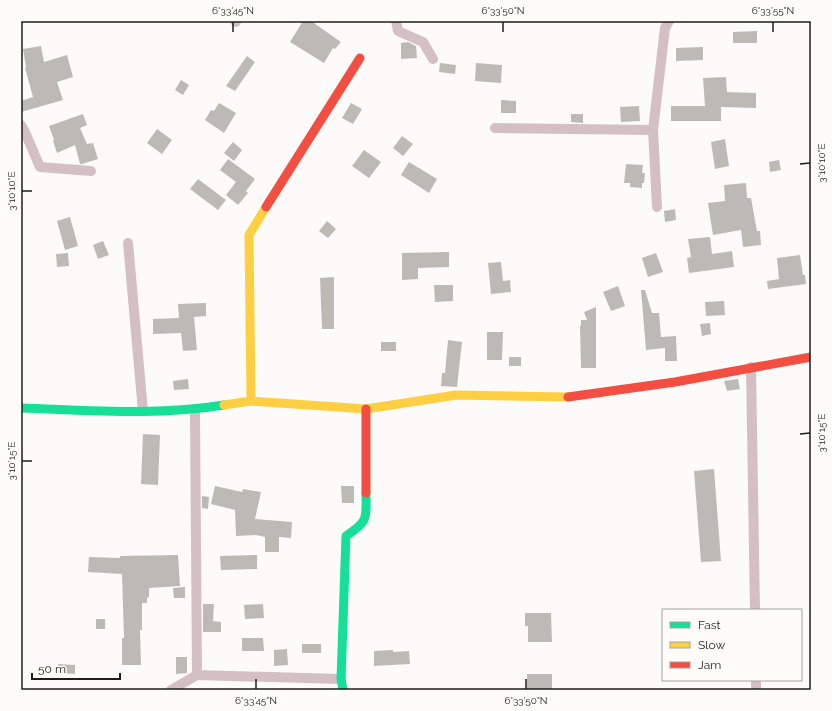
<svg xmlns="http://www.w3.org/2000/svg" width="832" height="711" viewBox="0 0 832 711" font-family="Raleway,sans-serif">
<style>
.building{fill:#bdbab6}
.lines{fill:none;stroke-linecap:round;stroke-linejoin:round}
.street{stroke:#d4bfc4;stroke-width:10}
.fast{stroke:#16e098;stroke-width:9}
.slow{stroke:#ffcf43;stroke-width:9}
.jam{stroke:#f24e42;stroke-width:9}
.ticks{fill:none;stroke:#201c16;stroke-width:1.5}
.neatline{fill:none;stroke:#201c16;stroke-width:1.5}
.ticks-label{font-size:10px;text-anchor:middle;fill:#201c16}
</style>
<rect width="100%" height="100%" fill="#fdfbf9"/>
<path class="building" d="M303,21H311L341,42L335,49L333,48L324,63L290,42Z
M757,31V43H733V32Z
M408,42L416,46L417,58L401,59V43Z
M41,46L44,62L67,55L73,77L57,82L63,100L21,112V101L33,97L25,68L26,67L23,49Z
M703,47V60L676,61V48Z
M247,56L255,62L235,91L226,86Z
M440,63L456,65L455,74L439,72Z
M476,63L502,65L501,83L475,81Z
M726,77L727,92L756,93V108L721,107V121H671V106H705L703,78Z
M181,80L189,85L183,95L175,90Z
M501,100L516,101V113H501Z
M219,103L236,113L224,133L205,120L211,110L214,111Z
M351,103L362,109L353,124L342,118Z
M639,106L640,121L621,122L620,107Z
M83,114L87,125L80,128L87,144L93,143L98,159L82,164H80L75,145L57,153L53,141L54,140L49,126Z
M571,114H583V123L571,122Z
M157,129L172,140L162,154L147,143Z
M402,136L413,144L403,156L393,148Z
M725,139L729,166L715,169L711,142Z
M233,142L242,150L234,161L224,153Z
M364,150L381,162L369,178L352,166Z
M228,159L255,179L246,191L248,193L238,205L226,195L236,182L220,170Z
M779,160L781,170L770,172L769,162Z
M409,162L437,179L429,193L401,175Z
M626,164L643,165L642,173H645L644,183H642V188L630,187V183H624Z
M198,179L226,200L218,210L190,189Z
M746,183L747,198H751L757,231H760L761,245L743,247L741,230L713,235L708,203L725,201L724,185Z
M675,209L676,220L665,222L664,211Z
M70,217L78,246L65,250L57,221Z
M327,221L336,229L328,238L319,231Z
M710,237L712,254L732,251L734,267L689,273L687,258L691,257L688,239Z
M103,241L109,255L98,259L93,245Z
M449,252V267L418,268V279L402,280V253Z
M68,253L69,266L57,267L56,254Z
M656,253L663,272L648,277L642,258Z
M800,255L803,275H805L806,284L768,289L767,281L779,279L777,258Z
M501,262L503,281L510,280L511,292L491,294L488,263Z
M334,277V329H322L320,278Z
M434,285H453V301L435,302Z
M618,286L625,306L611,311L603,292Z
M641,290H645L652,313H659L661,337L676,336L677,361H665V348L646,350Z
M724,301L725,315L706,316L705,302Z
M206,303V316L194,317L197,350L183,351L181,333L153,334V319L179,318L178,304Z
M596,307V368H581L580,326H581V320H587L584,312Z
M710,323L711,334L702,336L700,324Z
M487,332H503L502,360H487Z
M448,340L462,342L457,387L441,386L442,373H445Z
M381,342H396V351H381Z
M509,357H521V366H509Z
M188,379L189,389L174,390L173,381Z
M738,379L740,389L727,391L724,381Z
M143,434L160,435L158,485L141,484Z
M714,469L721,561L701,562L694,471Z
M215,486L242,492L243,489L261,492L255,519L292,522L291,538L279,537V552H265V537L256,535L236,536L235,510L211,504Z
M341,486H354V503H342Z
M202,496L209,497L208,509L202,508Z
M178,555L180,586L149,588V597L147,598V603H142V630H140L141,665H122V638H124L122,574L88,572L89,557L120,558V556Z
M257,555V569L221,570L220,556Z
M185,587V598H174L173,588Z
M203,604H214L213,621L221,622V632H203Z
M263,604L264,618L245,619L244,605Z
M525,613H551L552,642H528V626H525Z
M96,619H105V629H96Z
M242,638H263L264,651H242Z
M302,644H321V653H302Z
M287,649L288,665L274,666V650Z
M393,650V652L409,651L410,664L374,666V651Z
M176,657H187V673L176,674Z
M58,664L75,665V674L58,673Z
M527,674H552V689H527Z"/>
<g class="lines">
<path class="street" d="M235,21L236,22
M396,21L398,31L423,42L433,59
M21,125L24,130L40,167L91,171
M495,128L653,130L665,28L669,21
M653,130L657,207
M128,243L143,411
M751,367L755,610
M195,410L197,675
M756,680V690
M171,690L197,675L341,679"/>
<path class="fast" d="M21,408C88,410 157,416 224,405
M343,690L341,679L346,536C369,521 366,518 366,493"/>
<path class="slow" d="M251,401L249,235L266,207
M224,405L251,401L366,409L456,395L568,397"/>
<path class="jam" d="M266,207L360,58
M568,397L675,382L811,357
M366,409V493"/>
</g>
<path class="ticks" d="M233,22V32M503,22V32M773,22V32M800,164L810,163M22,191H32M800,434L810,433M22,461H32M256,679V689M526,679V689"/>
<rect width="832" height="711" fill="none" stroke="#fefbf8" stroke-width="44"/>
<rect x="662" y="609" width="140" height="72" fill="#fefbf8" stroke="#a5a29e"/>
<rect x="670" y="622" width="20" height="6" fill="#16e098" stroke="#a5a29e"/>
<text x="698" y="629" font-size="12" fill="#201c16">Fast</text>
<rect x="670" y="642" width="20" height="6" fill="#ffcf43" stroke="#a5a29e"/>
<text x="698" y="649" font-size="12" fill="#201c16">Slow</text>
<rect x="670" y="662" width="20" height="6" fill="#f24e42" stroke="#a5a29e"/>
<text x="698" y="669" font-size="12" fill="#201c16">Jam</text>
<path d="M32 673v6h88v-6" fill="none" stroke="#201c16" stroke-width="2"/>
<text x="38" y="673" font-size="12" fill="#201c16" stroke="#fefbf8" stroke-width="3" paint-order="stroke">50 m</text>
<rect x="22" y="22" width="788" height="667" class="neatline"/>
<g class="ticks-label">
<text x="233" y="14">6°33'45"N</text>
<text x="503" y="14">6°33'50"N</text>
<text x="773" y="14">6°33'55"N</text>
<text transform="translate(821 163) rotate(-90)" y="4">3°10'10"E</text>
<text transform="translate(11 191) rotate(-90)" y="4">3°10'10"E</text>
<text transform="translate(821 433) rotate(-90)" y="4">3°10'15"E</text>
<text transform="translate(11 461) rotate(-90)" y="4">3°10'15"E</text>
<text x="256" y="704">6°33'45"N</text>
<text x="526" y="704">6°33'50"N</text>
</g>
</svg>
